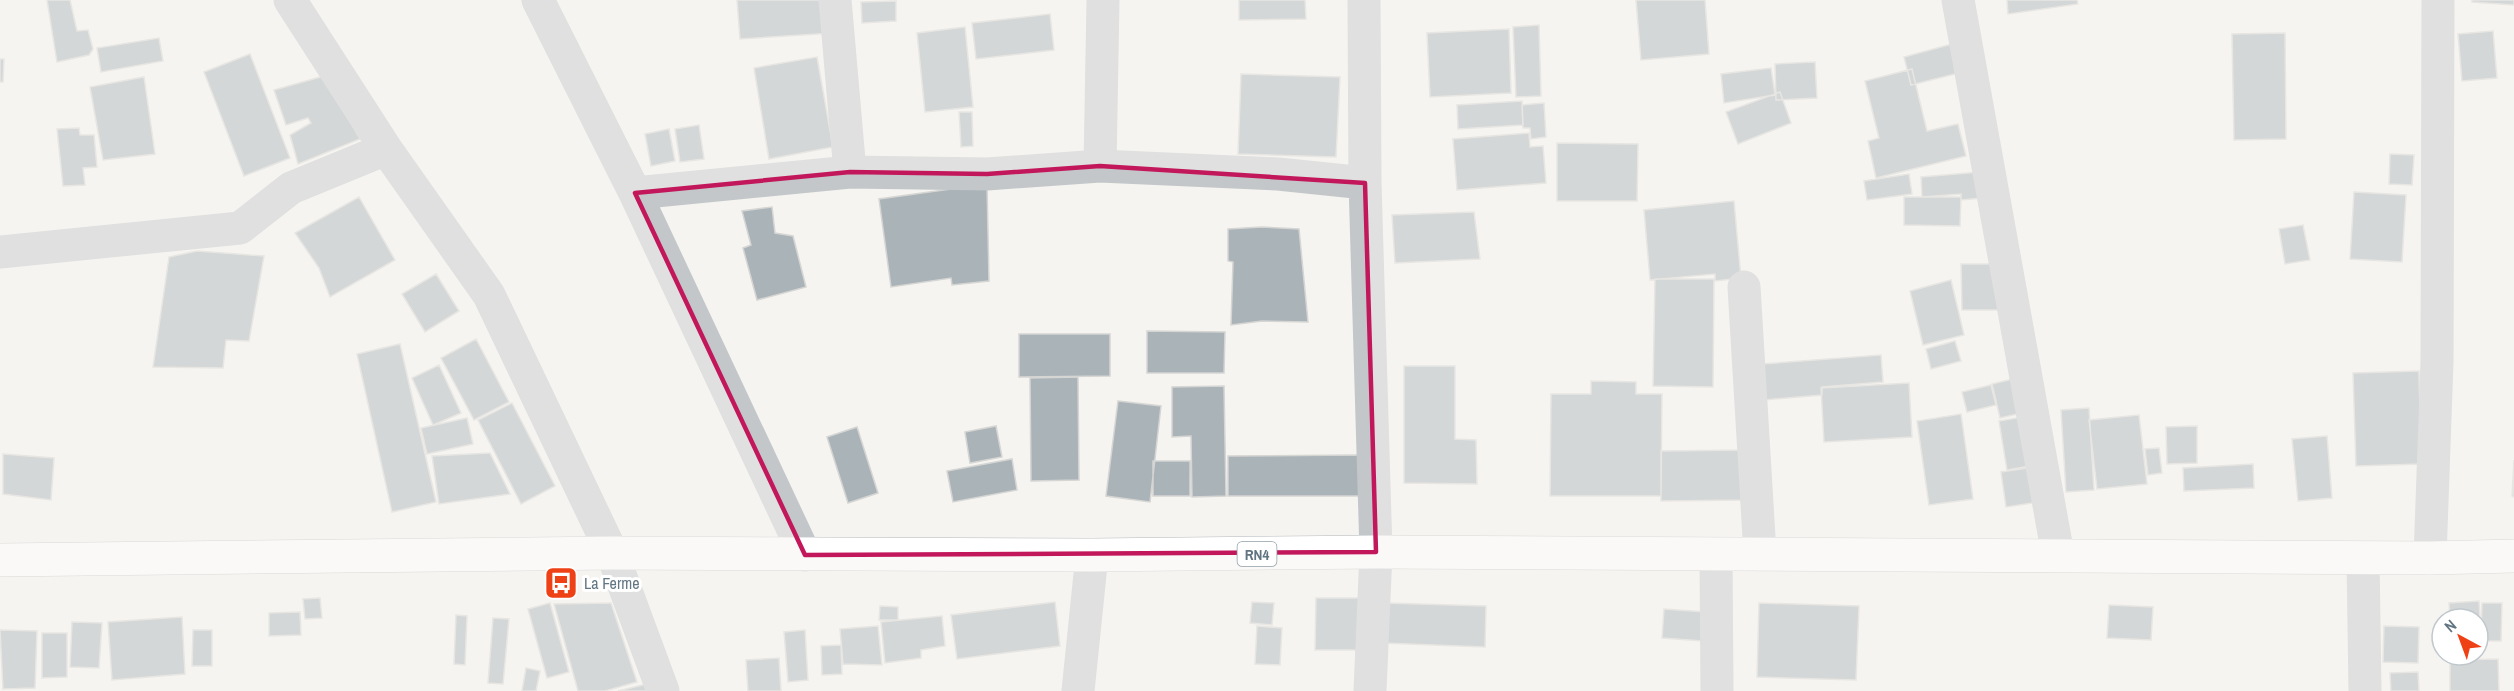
<svg xmlns="http://www.w3.org/2000/svg" width="2514" height="691" viewBox="0 0 2514 691" font-family="'Archivo Narrow',sans-serif">
<style>
.building{fill:#aab3b8;stroke:#d5d5d3;stroke-width:1.5}
.lines{fill:none;stroke-linecap:round;stroke-linejoin:round}
.highway-casing{stroke:#b5b9bc;stroke-width:34}
.minor{stroke:#c3c7ca;stroke-width:33}
.highway{stroke:#fff;stroke-width:33}
.marked{fill:none;stroke:#c2185b;stroke-width:4.5;stroke-linejoin:round}
.labels{text-anchor:middle;dominant-baseline:central;stroke-width:6;stroke-linejoin:round;paint-order:stroke}
.shield{fill:#fff;stroke:#909ea8;stroke-width:1.5}
.shield-label{font-size:15px;font-weight:bold;fill:#617583}
.poi-label{font-size:16px;fill:#617583;stroke:#fff;text-anchor:start}
</style>
<rect width="100%" height="100%" fill="#f5f4f0"/>
<path class="building" d="M47,0H70L77,31L88,30L93,49L89,55L57,62Z
M737,0H831L833,33L740,39Z
M1239,0H1305L1306,19L1239,20Z
M1636,0H1705L1709,54L1641,60Z
M2007,0H2077L2078,4L2008,14Z
M2472,0H2514V5L2472,2Z
M896,1V21L862,23L861,2Z
M1050,14L1054,50L976,59L972,23Z
M1539,25L1541,96L1516,97L1513,27Z
M965,27L973,107L925,112L917,33Z
M1509,29L1511,93L1430,97L1427,33Z
M2493,31L2497,78L2462,81L2458,34Z
M2285,33L2286,139L2234,140L2232,34Z
M159,38L163,61L101,72L97,48Z
M1952,44L1959,73L1911,85L1904,57Z
M250,54L290,158L244,176L204,72Z
M817,57L833,147L769,159L754,68Z
M0,59H4L3,82H0Z
M1815,62L1817,98L1776,100L1775,64Z
M1771,68L1775,95L1724,103L1721,74Z
M1912,69L1927,131L1958,124L1966,156L1876,178L1868,141L1879,138L1865,81Z
M1241,74L1340,77L1336,157L1238,154Z
M324,76L360,139L298,164L290,135L311,123L308,118L286,125L274,90Z
M144,77L155,154L103,160L90,87Z
M1780,92L1791,123L1738,144L1726,112Z
M1522,101L1523,125L1458,129L1457,105Z
M1544,103L1546,137L1531,139L1530,128H1523L1522,105Z
M959,112H972L973,146L961,147Z
M699,125L704,159L680,162L675,129Z
M79,128L80,135H94L97,167L83,168L85,185L63,186L57,129Z
M669,129L675,161L651,166L645,134Z
M1529,133L1530,147L1543,146L1546,183L1457,190L1453,139Z
M1557,143L1638,144L1637,201H1557Z
M2390,154L2414,155L2412,185L2389,184Z
M1980,172L1982,198L1961,200V194L1922,197L1921,177Z
M1909,174L1912,194L1867,200L1864,181Z
M987,184L989,281L952,285L951,278L891,287L879,199Z
M2354,192L2406,195L2402,262L2350,259Z
M359,197L395,260L330,297L319,268L295,233Z
M1904,197H1961L1960,226L1904,225Z
M1734,201L1741,278L1715,281V274L1650,280L1644,210Z
M772,207L775,233L793,236L806,287L757,300L743,248L751,245L742,211Z
M1474,212L1480,259L1395,263L1392,215Z
M2303,225L2310,260L2285,264L2279,229Z
M1262,227L1299,229L1308,322L1262,321L1231,325L1233,262L1228,261V229Z
M197,251L264,256L249,341L226,340L223,368L153,367L169,257Z
M1961,264H1999V310H1962Z
M436,274L459,311L425,332L402,294Z
M1655,279H1714L1713,387L1653,386Z
M1951,280L1964,335L1923,345L1910,291Z
M1147,331L1225,332L1224,373H1147Z
M1019,334H1110V376L1019,377Z
M476,339L509,402L474,420L441,358Z
M1955,341L1961,361L1931,369L1926,349Z
M400,344L436,502L392,512L357,354Z
M1881,355L1883,382L1822,387V395L1764,400L1762,364Z
M439,365L461,413L433,425L412,378Z
M1404,366H1455V439L1476,440L1477,484L1404,483Z
M2419,371L2421,464L2356,466L2353,373Z
M1078,377L1079,480L1031,481L1030,378Z
M2017,378L2026,412L2000,418L1992,384Z
M1591,381L1636,382V394H1662L1661,496H1550L1551,394H1591Z
M1909,383L1912,437L1824,442L1821,388Z
M1991,385L1996,405L1967,412L1962,392Z
M1224,386L1226,496L1192,497L1191,436L1172,437V387Z
M1118,401L1161,406L1150,502L1106,496Z
M512,403L555,486L521,504L478,420Z
M2089,408L2094,490L2066,492L2061,410Z
M1961,414L1973,499L1929,505L1917,421Z
M2139,415L2147,484L2097,489L2089,420Z
M2028,416L2035,465L2007,470L1999,421Z
M467,418L473,444L427,454L421,428Z
M996,426L1002,457L970,463L965,432Z
M2197,426V463L2167,464L2166,427Z
M857,427L878,493L848,503L827,437Z
M2327,436L2332,498L2298,501L2292,439Z
M2159,448L2162,473L2148,475L2145,449Z
M1744,450V500L1661,501V451Z
M490,453L510,494L439,504L432,456Z
M3,454L54,458L51,500L3,494Z
M1359,455L1360,496H1228V456Z
M1012,459L1017,490L953,502L947,471Z
M2514,460V497L2512,496Z
M1153,461H1190V496H1153Z
M2253,464L2254,488L2184,491L2183,468Z
M2034,467L2039,502L2006,507L2001,472Z
M320,598L322,618L305,619L303,599Z
M1316,598H1361V650H1315Z
M2479,601L2482,654H2478V619H2450L2449,603Z
M1055,602L1060,646L957,659L951,615Z
M1252,602L1274,603L1272,625L1250,623Z
M550,603L569,672L547,678L528,609Z
M611,603L637,682L605,691H578L554,604Z
M1384,603L1486,606L1485,647L1383,643Z
M1759,603L1859,606L1856,680L1757,677Z
M2482,603H2502L2501,641H2481Z
M2109,605L2153,607L2151,640L2107,638Z
M880,606L898,607V620H879Z
M1664,609L1706,612L1703,641L1662,638Z
M300,612L301,635L269,636V613Z
M456,615L467,616L465,665L454,664Z
M942,616L945,646L921,650V658L885,663L881,622Z
M182,617L185,674L112,680L108,622Z
M493,618L509,619L503,684L488,683Z
M72,622L102,623L99,668L70,667Z
M878,626L882,665L843,664L840,629Z
M1257,626L1282,628L1280,665L1255,664Z
M2384,626L2419,627L2418,663L2383,662Z
M0,630L37,631L35,688L3,689Z
M193,630H212V666H192Z
M805,630L808,680L788,682L784,632Z
M42,633H67V677L42,678Z
M841,645L842,674L822,675L821,646Z
M779,658L781,691H748L746,660Z
M2498,659L2499,691H2450V660Z
M526,668L540,671L536,691H522Z
M2418,672L2419,691H2391L2390,673Z
M655,682L657,691H618Z"/>
<g class="lines">
<g class="highway-casing">
<path id="highway" d="M0,560L612,553L1092,555L1376,552L2430,558L2514,556"/>
</g>
<path class="minor" d="M290,0L386,149L489,295L612,553L663,691
M538,0L635,193L805,555
M835,0L850,172
M1364,0L1365,183L1376,552L1370,691
M1958,0L2058,555
M1100,166L1103,0
M635,193L850,172L987,174L1100,166L1278,174L1365,183
M0,252L240,228L291,188L386,149
M1744,287L1760,554
M1716,555L1717,691
M2363,558L2365,691
M2430,558L2437,362L2438,0
M1078,691L1092,555"/>
<use href="#highway" class="highway"/>
</g>
<path d="M0 0H2514V691H0ZM1100,166L1365,183L1376,552L805,555L635,193L850,172L987,174Z" fill="#f5f4f0" fill-opacity=".55" fill-rule="evenodd"/>
<path class="marked" d="M1100,166L1365,183L1376,552L805,555L635,193L850,172L987,174Z"/>
<defs>
<g id="bus-square" transform="scale(1.725)"><rect x="-9" y="-9" width="18" height="18" rx="4" fill="#ee4116" stroke="#fff"/><path d="M-5-6H5V4H4V6H2V4H-2V6H-4V4H-5ZM-3.5-4V0h7V-4ZM-3.5 1.2v1.5H-2V1.2ZM2 1.2v1.5H3.5V1.2Z" fill="#fff"/></g>
</defs>
<g fill-rule="evenodd">
<use href="#bus-square" x="561" y="583"/>
</g>
<g class="labels">
<rect class="shield" x="1237.5" y="542" width="39" height="24" rx="4.5"/>
<g class="shield-label">
<text x="1257" y="554">RN4</text>
</g>
<g class="poi-label">
<text x="584" y="583">La Ferme</text>
</g>
</g>
<g transform="translate(2460 637) rotate(319)"><circle r="28" fill="#ffffff" stroke="#c0c8cd" stroke-width="1.5"/>
<path d="M0-4.5L10 22L0 15L-10 22Z" fill="#ee4116"/>
<text y="-9" font-size="16" font-weight="bold" text-anchor="middle" fill="#617583">N</text>
</g>
</svg>
